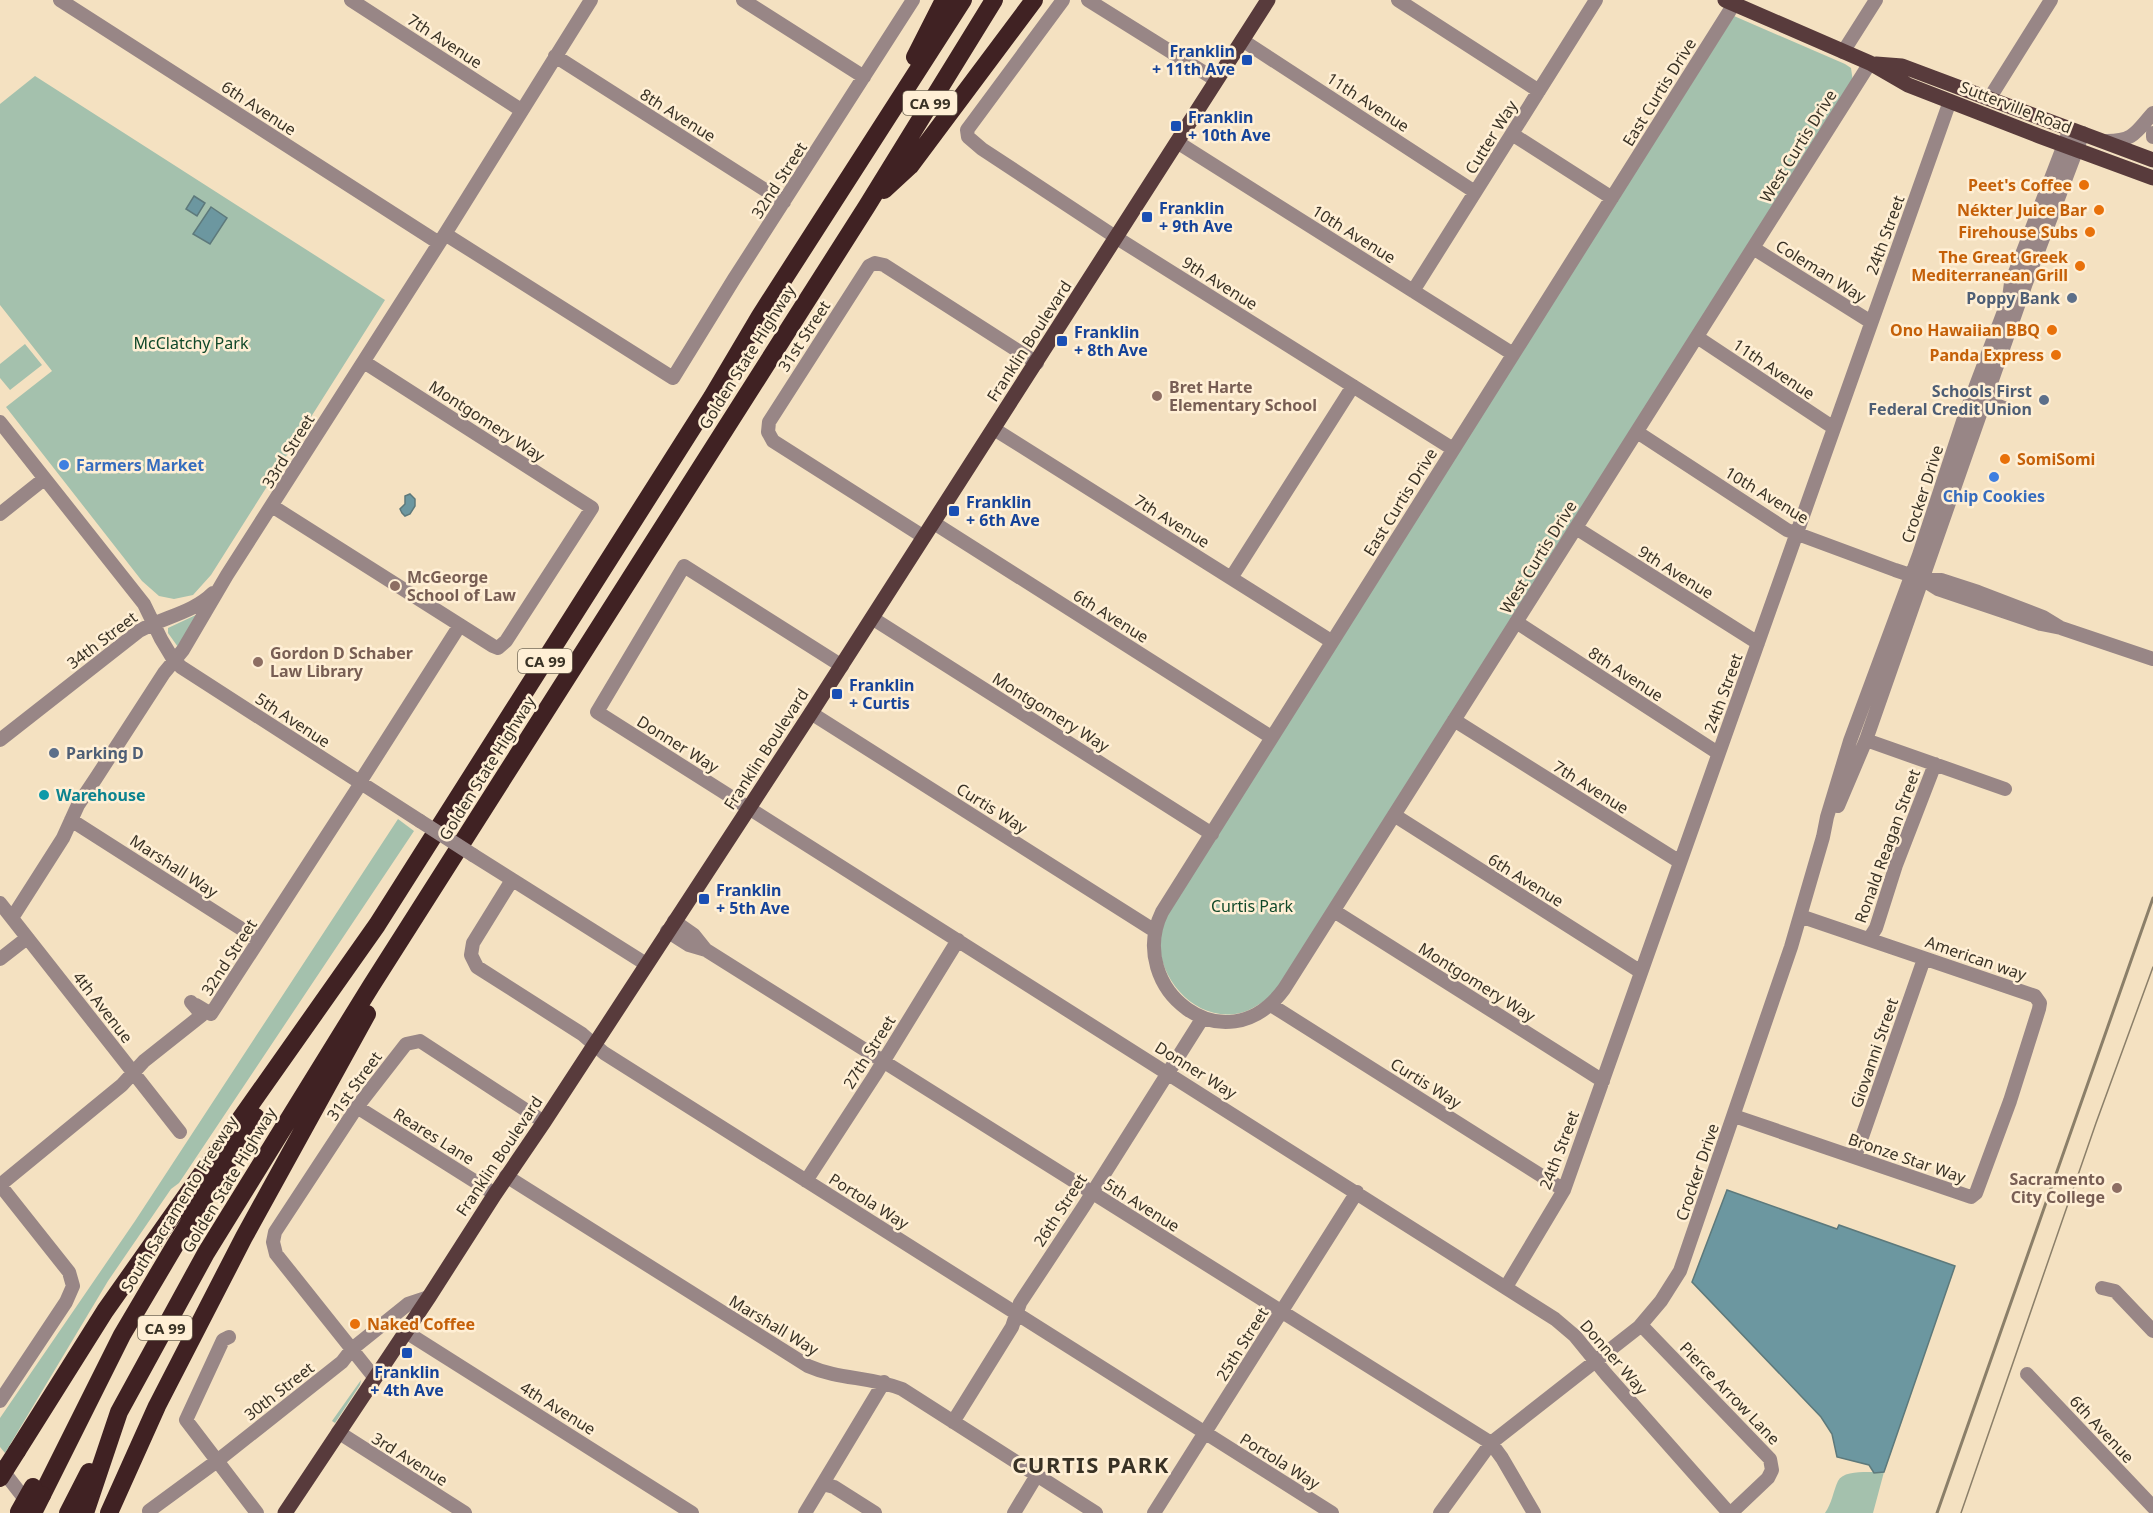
<svg xmlns="http://www.w3.org/2000/svg" width="2153" height="1513" viewBox="0 0 2153 1513" font-family="'Noto Sans',sans-serif">
<style>
.green{fill:#a4c1ad}
.water{fill:#6c97a0;stroke:#5d797b;stroke-width:1.5}
.lines{fill:none;stroke-linecap:round;stroke-linejoin:round}
.minor{stroke:#988686;stroke-width:14}
.major{stroke:#583b3c;stroke-width:15}
.highway{stroke:#402223;stroke-width:18}
.tram{stroke:#8b7f69;stroke-width:1.5}
.rail{stroke:#8b7f69;stroke-width:3}
.minor-bridge{stroke:#988686;stroke-width:14}
.highway-bridge{stroke:#402223;stroke-width:18}
.transit-dot{fill:#1a4fb4;stroke:#ffefd5;stroke-width:2}
.food-dot{fill:#e8710a;stroke:#ffefd5;stroke-width:2}
.service-dot{fill:#5c6f8a;stroke:#ffefd5;stroke-width:2}
.education-dot{fill:#8d6e63;stroke:#ffefd5;stroke-width:2}
.shop-dot{fill:#3f7fe0;stroke:#ffefd5;stroke-width:2}
.culture-dot{fill:#0f9aa8;stroke:#ffefd5;stroke-width:2}
.labels{text-anchor:middle;dominant-baseline:central;stroke-width:5;stroke-linejoin:round;paint-order:stroke}
.shield{fill:#ffefd5;stroke:#746b5a;stroke-width:1.5}
.shield-label{font-size:15px;font-weight:bold;fill:#393225}
.street-label{font-size:16px;fill:#393225;stroke:#ffefd5}
.transit-label{font-size:16px;font-weight:bold;fill:#164399;stroke:#ffefd5;text-anchor:start}
.food-label{font-size:16px;font-weight:bold;fill:#c56008;stroke:#ffefd5;text-anchor:end}
.service-label{font-size:16px;font-weight:bold;fill:#4e5e75;stroke:#ffefd5;text-anchor:end}
.park-label{font-size:16px;fill:#104829;stroke:#ffefd5}
.education-label{font-size:16px;font-weight:bold;fill:#785e54;stroke:#ffefd5;text-anchor:start}
.shop-label{font-size:16px;font-weight:bold;fill:#366cbe;stroke:#ffefd5;text-anchor:start}
.culture-label{font-size:16px;font-weight:bold;fill:#0d838f;stroke:#ffefd5;text-anchor:start}
.district-label{font-size:22px;font-weight:bold;letter-spacing:1.5px;fill:#393225;stroke:#ffefd5}
</style>
<rect width="100%" height="100%" fill="#f4e1c1"/>
<path class="green" d="M1734,16L1845,64L1851,68L1853,82L1283,986C1268,998 1254,1011 1235,1014C1192,1020 1155,975 1160,934C1161,927 1165,919 1168,912Z
M35,76L385,300L211,575L193,595L174,599L159,596L142,581L6,407L52,371L0,305V104Z
M25,344L42,365L10,390L0,378V364Z
M198,614L178,647L168,633V628Z
M398,819L414,831L179,1183L171,1189L108,1281L5,1453L0,1447V1418L135,1221Z
M361,1380L360,1385L335,1423L332,1421Z
M1884,1472L1873,1513H1825C1832,1503 1833,1492 1838,1481C1844,1469 1872,1473 1884,1472Z"/>
<path class="water" d="M194,196L205,203L197,216L186,209Z
M211,207L227,218L210,244L193,234Z
M410,494L415,499V506L410,514L405,516L402,513L400,509L405,504V496Z
M1727,1190L1837,1229L1839,1225L1955,1266L1884,1472L1874,1473L1869,1465L1837,1457L1832,1434L1821,1417L1692,1282Z"/>
<g class="lines">
<path class="minor" d="M60,0L439,243
M351,0L521,110
M743,0L864,77
M1063,0L967,130L968,137L982,149L1117,238L1453,449
M1088,0L1216,80
M1398,0L1539,91
M1734,4L1162,912C1125,988 1225,1069 1284,989L1870,63
M1242,40L1475,192
M1843,52L1876,0
M555,56L784,202
M1989,99L2051,0
M2153,133V137
M1512,134L1612,198
M2107,141C2134,141 2136,132 2153,113
M1177,142L1513,354
M445,234L673,378L734,279L913,0
M1753,248L1871,322
M1413,291L1596,0
M1697,337L1834,428
M1978,398L2004,408
M0,422L144,604L161,639L173,659L181,667L420,821
M994,429L1331,641
M1637,432L1787,530L1895,570L1922,579L1941,580L1978,592L2043,617L2061,628L2041,624L1938,589L1922,579
M272,506L493,646L498,648L506,641L592,508L364,362
M0,514L44,479
M934,523L1271,737
M1576,528L1758,643
M924,537L773,441L768,432L769,422L869,266L875,263L884,265L1037,363
M1231,578L1353,386
M872,618L1212,834
M1516,622L1718,753
M2061,628L2153,659
M842,666L684,566L597,712L1555,1319L1575,1336L1606,1374L1729,1513
M811,713L1155,931
M1454,720L1680,862
M0,740L139,631C163,617 193,613 213,593
M1866,740L2005,789
M360,782L460,625
M1838,806L1866,740L2026,283L2083,133
M1394,815L1641,972
M71,820L259,940
M473,855L646,964
M512,880L473,943L471,955L477,967L582,1034L604,1053L1332,1513
M0,903L180,1132
M1334,911L1603,1081
M12,918L63,838L78,805L96,778L164,673L183,650L227,575L445,234L591,0
M674,921L694,935L706,950
M667,931L689,945L706,950L1491,1443L1502,1458L1534,1513
M1869,939L1876,928L1896,865L1935,764
M0,959L27,938
M196,1005L211,1014L361,783
M1271,1005L1564,1190
M357,1107L495,1194
M1734,1116L1971,1197L1976,1193L2010,1101L2039,1009L2040,1003L2035,996L1800,916
M1855,1157L1924,959
M506,1176L808,1366C840,1380 869,1376 902,1389L1096,1513
M806,1181L875,1075L958,940
M1506,1287L1564,1190L1950,101
M2102,1288L2115,1291L2153,1331
M1641,1325L1770,1459L1772,1470L1768,1478L1731,1513
M406,1332L692,1513
M229,1337L223,1340L186,1420L257,1513
M2027,1374L2153,1507
M374,1377L276,1254L273,1242L275,1232L357,1107L406,1044L420,1041L544,1122
M0,1401L66,1302L73,1286L69,1272L0,1185L122,1085L144,1061L202,1015L191,1002
M953,1422L1012,1327L1020,1303L1084,1206L1202,1019
M338,1432L465,1513
M0,1467L31,1507
M823,1484L834,1487L875,1513
M150,1513L149,1511L217,1461L342,1362L352,1349L408,1304L429,1297
M805,1513L884,1382
M1014,1513L1037,1475
M1154,1513L1357,1192
M1440,1513L1491,1443L1639,1327L1661,1301L1680,1271L1791,947L1823,837L1827,817L1850,741L1919,555L1966,412L2009,298L2011,283L2070,129"/>
<path class="major" d="M1725,0L1870,63L1908,85L2039,136L2153,178
M1876,64L1902,66L2153,160
M285,1513L429,1297L495,1194L544,1122L811,713L1268,0"/>
<path class="highway" d="M915,57L944,0
M884,190L910,166L1034,0
M17,1451L105,1311L377,925L712,397L760,316L963,0
M42,1495L122,1335L177,1242L256,1117
M68,1513L89,1472
M85,1513L119,1412L206,1253L371,986L867,206L994,0
M109,1513L157,1406L244,1237L367,1014"/>
<path class="tram" d="M1961,1513L2096,1123L2153,967"/>
<path class="rail" d="M1937,1513L2153,898"/>
<path class="minor-bridge" d="M420,821L473,855"/>
<path class="highway-bridge" d="M0,1478L17,1451
M19,1512L33,1487
M33,1513L42,1495"/>
</g>
<g class="transit-dot">
<rect x="1241" y="54" width="12" height="12" rx="3"/>
<rect x="1170" y="120" width="12" height="12" rx="3"/>
<rect x="1141" y="211" width="12" height="12" rx="3"/>
<rect x="1056" y="335" width="12" height="12" rx="3"/>
<rect x="948" y="505" width="12" height="12" rx="3"/>
<rect x="831" y="688" width="12" height="12" rx="3"/>
<rect x="698" y="893" width="12" height="12" rx="3"/>
<rect x="401" y="1347" width="12" height="12" rx="3"/>
</g>
<g class="food-dot">
<circle cx="2084" cy="185" r="6"/>
<circle cx="2099" cy="210" r="6"/>
<circle cx="2090" cy="232" r="6"/>
<circle cx="2080" cy="266" r="6"/>
<circle cx="2052" cy="330" r="6"/>
<circle cx="2056" cy="355" r="6"/>
<circle cx="2005" cy="459" r="6"/>
<circle cx="355" cy="1324" r="6"/>
</g>
<g class="service-dot">
<circle cx="2072" cy="298" r="6"/>
<circle cx="2044" cy="400" r="6"/>
<circle cx="54" cy="753" r="6"/>
</g>
<g class="education-dot">
<circle cx="1157" cy="396" r="6"/>
<circle cx="395" cy="586" r="6"/>
<circle cx="258" cy="662" r="6"/>
<circle cx="2117" cy="1188" r="6"/>
</g>
<g class="shop-dot">
<circle cx="64" cy="465" r="6"/>
<circle cx="1994" cy="477" r="6"/>
</g>
<circle class="culture-dot" cx="44" cy="795" r="6"/>
<g class="labels">
<g class="shield">
<rect x="903" y="91" width="54" height="24" rx="4.5"/>
<rect x="518" y="649" width="54" height="24" rx="4.5"/>
<rect x="138" y="1316" width="54" height="24" rx="4.5"/>
</g>
<g class="shield-label">
<text x="930" y="103">CA 99</text>
<text x="545" y="661">CA 99</text>
<text x="165" y="1328">CA 99</text>
</g>
<g class="street-label">
<text transform="translate(445 41) rotate(33)">7th Avenue</text>
<text transform="translate(1659 92) rotate(-58)">East Curtis Drive</text>
<text transform="translate(1368 102) rotate(33)">11th Avenue</text>
<text transform="translate(2016 107) rotate(21)">Sutterville Road</text>
<text transform="translate(259 108) rotate(33)">6th Avenue</text>
<text transform="translate(678 115) rotate(32)">8th Avenue</text>
<text transform="translate(1491 137) rotate(-58)">Cutter Way</text>
<text transform="translate(1798 146) rotate(-58)">West Curtis Drive</text>
<text transform="translate(779 180) rotate(-57)">32nd Street</text>
<text transform="translate(1354 234) rotate(32)">10th Avenue</text>
<text transform="translate(1885 235) rotate(-70)">24th Street</text>
<text transform="translate(1821 271) rotate(32)">Coleman Way</text>
<text transform="translate(1220 283) rotate(32)">9th Avenue</text>
<text transform="translate(804 336) rotate(-57)">31st Street</text>
<text transform="translate(1029 341) rotate(-57)">Franklin Boulevard</text>
<text transform="translate(747 357) rotate(-58)">Golden State Highway</text>
<text transform="translate(1774 369) rotate(34)">11th Avenue</text>
<text transform="translate(487 421) rotate(33)">Montgomery Way</text>
<text transform="translate(288 451) rotate(-58)">33rd Street</text>
<text transform="translate(1922 494) rotate(-72)">Crocker Drive</text>
<text transform="translate(1767 495) rotate(31)">10th Avenue</text>
<text transform="translate(1400 502) rotate(-58)">East Curtis Drive</text>
<text transform="translate(1172 521) rotate(32)">7th Avenue</text>
<text transform="translate(1538 557) rotate(-58)">West Curtis Drive</text>
<text transform="translate(1676 572) rotate(32)">9th Avenue</text>
<text transform="translate(1111 616) rotate(32)">6th Avenue</text>
<text transform="translate(102 640) rotate(-37)">34th Street</text>
<text transform="translate(1626 674) rotate(33)">8th Avenue</text>
<text transform="translate(1723 693) rotate(-70)">24th Street</text>
<text transform="translate(1051 712) rotate(32)">Montgomery Way</text>
<text transform="translate(293 720) rotate(33)">5th Avenue</text>
<text transform="translate(678 744) rotate(32)">Donner Way</text>
<text transform="translate(766 749) rotate(-57)">Franklin Boulevard</text>
<text transform="translate(487 768) rotate(-58)">Golden State Highway</text>
<text transform="translate(1591 787) rotate(32)">7th Avenue</text>
<text transform="translate(992 808) rotate(32)">Curtis Way</text>
<text transform="translate(1887 846) rotate(-70)">Ronald Reagan Street</text>
<text transform="translate(174 866) rotate(33)">Marshall Way</text>
<text transform="translate(1526 880) rotate(32)">6th Avenue</text>
<text transform="translate(229 957) rotate(-57)">32nd Street</text>
<text transform="translate(1976 958) rotate(19)">American way</text>
<text transform="translate(1477 982) rotate(32)">Montgomery Way</text>
<text transform="translate(103 1007) rotate(52)">4th Avenue</text>
<text transform="translate(869 1052) rotate(-58)">27th Street</text>
<text transform="translate(1874 1053) rotate(-71)">Giovanni Street</text>
<text transform="translate(1196 1070) rotate(32)">Donner Way</text>
<text transform="translate(1426 1083) rotate(32)">Curtis Way</text>
<text transform="translate(354 1086) rotate(-54)">31st Street</text>
<text transform="translate(434 1136) rotate(32)">Reares Lane</text>
<text transform="translate(1559 1150) rotate(-69)">24th Street</text>
<text transform="translate(499 1156) rotate(-56)">Franklin Boulevard</text>
<text transform="translate(1907 1158) rotate(19)">Bronze Star Way</text>
<text transform="translate(1697 1172) rotate(-71)">Crocker Drive</text>
<text transform="translate(229 1180) rotate(-59)">Golden State Highway</text>
<text transform="translate(869 1201) rotate(32)">Portola Way</text>
<text transform="translate(179 1204) rotate(-58)">South Sacramento Freeway</text>
<text transform="translate(1142 1205) rotate(32)">5th Avenue</text>
<text transform="translate(1060 1210) rotate(-57)">26th Street</text>
<text transform="translate(774 1325) rotate(31)">Marshall Way</text>
<text transform="translate(1242 1344) rotate(-58)">25th Street</text>
<text transform="translate(1614 1357) rotate(49)">Donner Way</text>
<text transform="translate(279 1391) rotate(-38)">30th Street</text>
<text transform="translate(1730 1393) rotate(46)">Pierce Arrow Lane</text>
<text transform="translate(558 1408) rotate(32)">4th Avenue</text>
<text transform="translate(2102 1429) rotate(47)">6th Avenue</text>
<text transform="translate(410 1459) rotate(32)">3rd Avenue</text>
<text transform="translate(1280 1461) rotate(32)">Portola Way</text>
</g>
<g class="transit-label">
<text x="1235" y="51" text-anchor="end">Franklin<tspan x="1235" dy="18">+ 11th Ave</tspan></text>
<text x="1188" y="117">Franklin<tspan x="1188" dy="18">+ 10th Ave</tspan></text>
<text x="1159" y="208">Franklin<tspan x="1159" dy="18">+ 9th Ave</tspan></text>
<text x="1074" y="332">Franklin<tspan x="1074" dy="18">+ 8th Ave</tspan></text>
<text x="966" y="502">Franklin<tspan x="966" dy="18">+ 6th Ave</tspan></text>
<text x="849" y="685">Franklin<tspan x="849" dy="18">+ Curtis</tspan></text>
<text x="716" y="890">Franklin<tspan x="716" dy="18">+ 5th Ave</tspan></text>
<text x="407" y="1372" text-anchor="middle">Franklin<tspan x="407" dy="18">+ 4th Ave</tspan></text>
</g>
<g class="food-label">
<text x="2072" y="185">Peet's Coffee</text>
<text x="2087" y="210">Nékter Juice Bar</text>
<text x="2078" y="232">Firehouse Subs</text>
<text x="2068" y="257">The Great Greek<tspan x="2068" dy="18">Mediterranean Grill</tspan></text>
<text x="2040" y="330">Ono Hawaiian BBQ</text>
<text x="2044" y="355">Panda Express</text>
<text x="2017" y="459" text-anchor="start">SomiSomi</text>
<text x="367" y="1324" text-anchor="start">Naked Coffee</text>
</g>
<g class="service-label">
<text x="2060" y="298">Poppy Bank</text>
<text x="2032" y="391">Schools First<tspan x="2032" dy="18">Federal Credit Union</tspan></text>
<text x="66" y="753" text-anchor="start">Parking D</text>
</g>
<g class="park-label">
<text x="191" y="343">McClatchy Park</text>
<text x="1252" y="906">Curtis Park</text>
</g>
<g class="education-label">
<text x="1169" y="387">Bret Harte<tspan x="1169" dy="18">Elementary School</tspan></text>
<text x="407" y="577">McGeorge<tspan x="407" dy="18">School of Law</tspan></text>
<text x="270" y="653">Gordon D Schaber<tspan x="270" dy="18">Law Library</tspan></text>
<text x="2105" y="1179" text-anchor="end">Sacramento<tspan x="2105" dy="18">City College</tspan></text>
</g>
<g class="shop-label">
<text x="76" y="465">Farmers Market</text>
<text x="1994" y="496" text-anchor="middle">Chip Cookies</text>
</g>
<g class="culture-label">
<text x="56" y="795">Warehouse</text>
</g>
<g class="district-label">
<text x="1091" y="1464">CURTIS PARK</text>
</g>
</g>
</svg>
